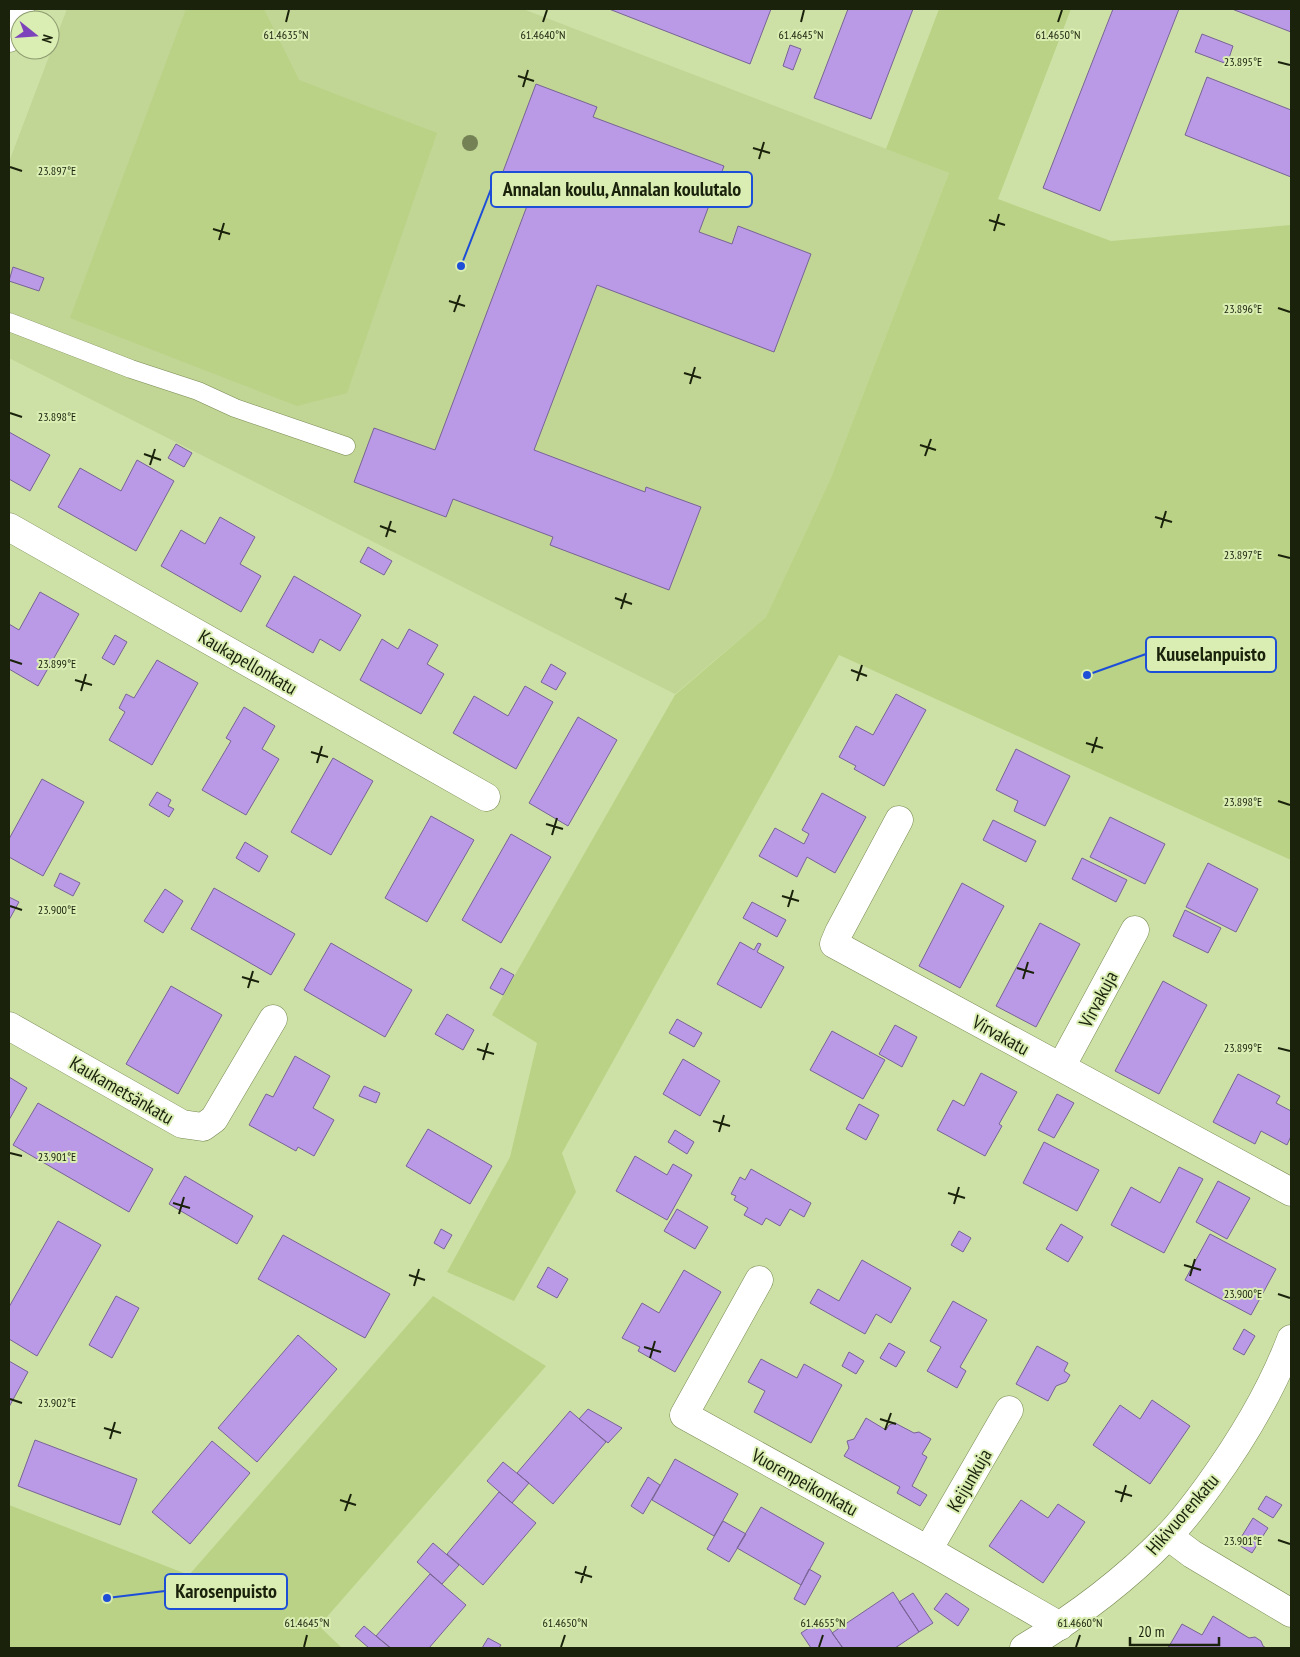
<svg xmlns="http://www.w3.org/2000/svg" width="1300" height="1657" viewBox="0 0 1300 1657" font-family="'PT Sans Narrow',sans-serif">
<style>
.built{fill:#c1d595}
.green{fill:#bad285}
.building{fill:#ba9ae6;stroke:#786395}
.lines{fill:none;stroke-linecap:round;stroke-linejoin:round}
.service-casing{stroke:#788952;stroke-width:19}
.minor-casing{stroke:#788952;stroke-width:29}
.tertiary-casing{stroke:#788952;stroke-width:29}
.secondary-casing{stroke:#788952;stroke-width:29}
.service{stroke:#fff;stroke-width:18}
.minor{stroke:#fff;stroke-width:28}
.tertiary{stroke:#fff;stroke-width:28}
.secondary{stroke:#fff;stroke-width:28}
.tree{fill:#738154}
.ticks{fill:none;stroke:#1b220b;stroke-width:2}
.labels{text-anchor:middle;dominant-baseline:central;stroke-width:4;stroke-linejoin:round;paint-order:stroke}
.street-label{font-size:19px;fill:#1b220b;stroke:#daeeb3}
.ticks-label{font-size:12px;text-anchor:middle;fill:#1b220b;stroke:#daeeb3;stroke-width:4;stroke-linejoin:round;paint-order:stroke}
.leader{fill:none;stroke:#1d4ed8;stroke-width:2}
.callout-dot{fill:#1d4ed8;stroke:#daeeb3;stroke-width:2}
.callout{fill:#daeeb3;stroke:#1d4ed8;stroke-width:2}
.callout-label{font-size:20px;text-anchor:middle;font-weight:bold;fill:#1b220b}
</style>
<rect width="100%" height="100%" fill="#cde1a6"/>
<path class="built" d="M67,9H523L949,173L830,480L766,617L675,694L9,358V162Z"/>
<path class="green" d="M186,9H264L299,80L437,133L347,393L297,406L70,318Z
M939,9H1071L998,199L1111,241L1291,225V860L839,655L562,1153L576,1192L514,1301L447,1272L510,1157L537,1043L492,1015L675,695L766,617L830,480L949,173L886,149Z
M433,1296L546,1366L319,1626L342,1648H9V1505L189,1575Z"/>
<path class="building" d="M609,9H771L750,64Z
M848,9H913L871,119L814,98Z
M1113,9H1179L1100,211L1043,188Z
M1232,9H1291V32Z
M1202,34L1233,46L1227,64L1195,52Z
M790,45L801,49L793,70L783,66Z
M1207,77L1291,110V177L1185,135Z
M536,84L597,107L593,117L724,166L699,232L732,244L738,226L811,254L774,352L597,285L534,450L645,492L646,487L701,507L669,590L550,545L553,537L453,499L446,517L354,482L374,428L435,450L527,206L495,193Z
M13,267L44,278L39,291L9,281Z
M9,432L50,455L30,491L9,479Z
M176,444L192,453L184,467L168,458Z
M137,460L174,481L136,551L58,507L80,468L121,491Z
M220,517L255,537L240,564L261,576L241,612L161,566L181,530L205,544Z
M368,547L392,561L384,575L360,562Z
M294,576L361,615L340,651L320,639L313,653L266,626Z
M40,592L79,614L38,686L9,669V624L19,630Z
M409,629L438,645L427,664L444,674L421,714L360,680L382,639L398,649Z
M115,635L127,642L114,665L102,658Z
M157,660L198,683L152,765L109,740L125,712L119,708L126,694L134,698Z
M551,664L566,673L556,690L541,682Z
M525,686L553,702L516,769L453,733L474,696L508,716Z
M896,694L926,710L884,786L854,769L856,766L839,757L856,726L873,735Z
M244,707L275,726L262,749L279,759L246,815L202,790L231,741L226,738Z
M578,717L617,740L568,826L529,803Z
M1016,749L1070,776L1045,826L1014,811L1018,801L996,790Z
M333,758L373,781L331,855L291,832Z
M42,779L84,802L43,876L9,857V839Z
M157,792L171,800L168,806L174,809L169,817L149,805Z
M822,793L866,817L835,873L807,857L797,877L759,856L775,828L804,844L809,834L802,830Z
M431,816L474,840L427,922L385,898Z
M1110,817L1165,844L1145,884L1090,857Z
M993,820L1036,841L1026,862L983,840Z
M511,834L551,857L501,943L462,920Z
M245,842L268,856L259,872L236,858Z
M1082,858L1127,880L1116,902L1072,879Z
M1208,863L1258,889L1236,932L1186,907Z
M60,873L80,883L73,896L54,886Z
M962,883L1004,906L960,988L919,966Z
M214,888L295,934L271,975L191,929Z
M165,889L183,901L163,933L144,921Z
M9,897L19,902L9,920Z
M752,902L786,920L777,937L743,918Z
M1185,910L1221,928L1208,953L1173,936Z
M1040,923L1080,944L1036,1027L996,1006Z
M740,942L754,950L758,943L761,944L757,952L784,967L761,1008L717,984Z
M331,943L412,990L385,1037L304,990Z
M501,968L514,975L503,995L490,988Z
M1163,981L1207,1005L1159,1094L1115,1071Z
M171,986L222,1015L178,1094L126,1064Z
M447,1014L474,1030L463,1050L435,1034Z
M677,1019L702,1033L694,1047L669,1033Z
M895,1025L917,1037L902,1067L879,1054Z
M832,1031L885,1060L863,1099L810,1070Z
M295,1056L330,1076L313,1108L334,1120L314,1156L298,1147L296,1151L249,1125L266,1094L273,1097Z
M683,1059L720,1081L700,1116L663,1094Z
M981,1073L1017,1092L999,1124L1002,1126L985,1156L937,1130L953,1100L964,1106Z
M1238,1074L1280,1096L1276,1103L1291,1111V1136L1287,1145L1261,1131L1255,1144L1213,1122Z
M9,1077L27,1088L9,1120Z
M364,1086L380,1093L376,1103L359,1096Z
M1057,1094L1074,1103L1054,1138L1038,1130Z
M38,1103L153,1169L129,1212L13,1145Z
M859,1104L879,1115L866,1140L846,1129Z
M428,1129L492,1166L470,1204L406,1166Z
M675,1130L694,1142L687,1154L668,1142Z
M1044,1142L1099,1170L1077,1211L1023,1183Z
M635,1156L667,1175L673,1164L692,1175L667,1220L616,1191Z
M1179,1167L1203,1179L1164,1253L1111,1225L1131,1187L1160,1203Z
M751,1169L811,1203L804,1217L790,1209L780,1226L766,1218L762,1225L744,1215L748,1208L734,1200L736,1196L731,1194L740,1177L745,1180Z
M185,1176L253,1216L237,1244L169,1204Z
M1218,1181L1250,1198L1227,1239L1196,1222Z
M677,1209L708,1227L695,1249L664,1231Z
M58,1221L101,1245L37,1356L9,1339V1307Z
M1061,1224L1083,1237L1068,1262L1046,1249Z
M441,1229L452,1235L444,1249L434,1243Z
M959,1231L971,1238L963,1252L951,1245Z
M1210,1234L1276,1269L1251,1315L1185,1280Z
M283,1235L390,1294L365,1338L258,1279Z
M862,1260L911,1288L891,1323L876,1314L865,1334L810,1303L818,1289L839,1301Z
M548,1267L568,1279L557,1298L537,1287Z
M684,1270L721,1292L675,1372L638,1351L640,1347L622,1338L642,1303L659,1313Z
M116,1296L139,1308L112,1358L89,1345Z
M953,1301L987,1320L960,1367L966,1371L957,1388L927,1371L941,1347L930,1341Z
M1244,1329L1255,1336L1244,1355L1233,1349Z
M298,1335L337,1369L257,1462L218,1428Z
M889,1343L905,1352L896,1367L880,1358Z
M1037,1346L1068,1363L1064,1371L1070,1375L1066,1382L1056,1386L1048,1401L1016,1384Z
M849,1352L864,1361L856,1374L842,1366Z
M761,1359L797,1378L804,1364L842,1385L811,1443L754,1412L765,1391L748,1382Z
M9,1361L28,1372L9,1407Z
M1152,1400L1190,1426L1150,1484L1093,1445L1120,1405L1140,1419Z
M588,1409L622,1428L608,1443L579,1419Z
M570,1411L606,1442L553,1504L517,1473Z
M866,1418L886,1430L889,1425L895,1423L914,1433L919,1432L931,1439L922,1454L927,1457L912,1486L927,1495L920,1506L897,1493L900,1487L844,1456L849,1448L847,1441L854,1439Z
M35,1440L137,1479L120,1525L18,1486Z
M212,1441L250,1473L190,1544L152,1512Z
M675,1459L738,1494L714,1536L652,1500Z
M503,1462L529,1483L512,1503L487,1481Z
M648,1477L660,1485L643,1514L631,1506Z
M499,1492L536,1523L483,1585L447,1554Z
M1266,1496L1282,1505L1273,1518L1258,1509Z
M1021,1500L1048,1518L1058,1504L1085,1522L1043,1583L989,1546Z
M761,1507L824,1543L801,1585L737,1548Z
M1253,1518L1268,1528L1252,1553L1237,1544Z
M723,1521L746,1534L729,1562L707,1549Z
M433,1543L459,1565L442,1584L417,1562Z
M809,1569L821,1576L805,1605L794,1599Z
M430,1574L466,1605L429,1648H391L376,1636Z
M893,1592L919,1632L895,1648H843L832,1633Z
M913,1593L933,1623L919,1632L899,1602Z
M946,1593L969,1609L958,1626L934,1609Z
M1213,1616L1249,1638L1255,1637L1261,1641L1263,1646L1266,1648H1168L1182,1624L1202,1635Z
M823,1619L842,1647L840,1648H811L801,1633Z
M364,1626L389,1647L388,1648H369L355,1636Z
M488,1638L501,1645L499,1648H482Z"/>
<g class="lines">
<g class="service-casing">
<path id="service" d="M9,322L131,369L198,391L235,408L346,446"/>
</g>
<g class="minor-casing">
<path id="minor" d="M9,527L486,797
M899,820L839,932L834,944L1291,1192
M9,1026L182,1124L203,1127L214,1119L273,1019
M1061,1067L1135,930
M759,1280L684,1415L928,1550L1060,1626
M1168,1536L1192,1554L1291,1613
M928,1550L1009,1410"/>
</g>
<g class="tertiary-casing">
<path id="tertiary" d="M1024,1648C1076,1617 1125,1580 1167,1537C1183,1521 1197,1502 1210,1484C1243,1438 1271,1392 1291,1339"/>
</g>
<g class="secondary-casing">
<path id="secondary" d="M9,38L20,9"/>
</g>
<use href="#service" class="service"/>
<use href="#minor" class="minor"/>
<use href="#tertiary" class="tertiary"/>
<use href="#secondary" class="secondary"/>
</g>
<circle class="tree" cx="470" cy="143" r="8"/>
<path class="ticks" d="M286,22L289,10M543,22L547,10M801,22L804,10M1058,22L1062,10M1278,62L1290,65M518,76L534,81M523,87L528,70M753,148L770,153M759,159L764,142M10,167L22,171M989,220L1005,225M213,229L230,234M994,231L999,214M219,240L224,223M449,301L465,306M1278,308L1290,312M454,312L460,295M684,373L701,378M690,384L695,367M10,413L22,417M920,445L936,450M144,454L161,460M925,456L931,439M150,465L155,449M1155,517L1172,522M380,526L396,532M1161,528L1166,511M386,537L391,521M1278,555L1290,558M615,598L632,604M621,609L626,593M10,660L22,664M851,670L867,676M75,680L92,685M857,681L862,665M81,691L86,674M1086,743L1103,748M311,752L328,757M1092,753L1097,737M317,763L322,746M1278,801L1290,805M546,824L563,829M552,835L557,818M782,896L799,901M10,906L22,910M788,907L793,890M1017,968L1034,973M242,977L259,982M1023,979L1028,962M248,988L253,971M1278,1048L1290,1051M477,1049L494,1054M483,1060L488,1043M713,1121L730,1126M719,1132L724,1115M10,1153L22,1156M948,1193L965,1198M173,1203L190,1208M954,1204L959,1187M179,1214L184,1197M1184,1265L1201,1270M409,1275L425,1280M1190,1276L1195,1259M414,1286L419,1269M1278,1294L1290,1298M644,1347L661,1352M650,1358L655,1341M10,1399L22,1403M880,1419L896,1424M104,1428L121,1433M885,1430L891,1413M110,1439L115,1422M1115,1491L1132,1496M340,1500L356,1505M1121,1502L1126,1485M345,1511L351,1494M1278,1540L1290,1544M575,1572L592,1577M581,1583L586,1566M304,1647L307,1635M561,1647L565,1635M819,1647L823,1635M1076,1647L1080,1635"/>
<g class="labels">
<g class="street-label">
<text transform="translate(248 662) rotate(30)">Kaukapellonkatu</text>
<text transform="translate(1098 999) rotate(-62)">Virvakuja</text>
<text transform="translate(1001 1035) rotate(29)">Virvakatu</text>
<text transform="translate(122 1090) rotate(30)">Kaukametsänkatu</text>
<text transform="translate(969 1480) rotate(-60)">Keijunkuja</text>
<text transform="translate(805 1482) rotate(29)">Vuorenpeikonkatu</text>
<text transform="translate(1182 1514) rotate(-49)">Hikivuorenkatu</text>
</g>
</g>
<g class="ticks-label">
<text x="286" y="39">61.4635°N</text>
<text x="543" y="39">61.4640°N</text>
<text x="801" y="39">61.4645°N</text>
<text x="1058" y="39">61.4650°N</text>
<text x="1243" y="66">23.895°E</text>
<text x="57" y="175">23.897°E</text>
<text x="1243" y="313">23.896°E</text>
<text x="57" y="421">23.898°E</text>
<text x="1243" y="559">23.897°E</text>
<text x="57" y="668">23.899°E</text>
<text x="1243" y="806">23.898°E</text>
<text x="57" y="914">23.900°E</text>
<text x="1243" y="1052">23.899°E</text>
<text x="57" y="1161">23.901°E</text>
<text x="1243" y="1298">23.900°E</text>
<text x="57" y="1407">23.902°E</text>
<text x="1243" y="1545">23.901°E</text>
<text x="307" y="1627">61.4645°N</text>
<text x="565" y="1627">61.4650°N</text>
<text x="823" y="1627">61.4655°N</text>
<text x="1080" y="1627">61.4660°N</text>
</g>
<path class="leader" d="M461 266L491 189M1087 675L1146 654M107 1598L165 1591"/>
<g class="callout-dot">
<circle cx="461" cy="266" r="5"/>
<circle cx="1087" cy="675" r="5"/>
<circle cx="107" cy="1598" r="5"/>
</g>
<g class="callout">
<rect x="491" y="172" width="261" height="35" rx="5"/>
<rect x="1146" y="637" width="130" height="35" rx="5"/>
<rect x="165" y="1574" width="122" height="35" rx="5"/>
</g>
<g class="callout-label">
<text x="622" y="196">Annalan koulu, Annalan koulutalo</text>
<text x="1211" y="661">Kuuselanpuisto</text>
<text x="226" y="1598">Karosenpuisto</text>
</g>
<rect width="1300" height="1657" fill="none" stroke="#1b220b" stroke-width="20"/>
<g transform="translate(35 35) rotate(107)"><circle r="24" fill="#daeeb3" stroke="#8e9c70"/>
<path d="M0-4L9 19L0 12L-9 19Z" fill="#7d43ba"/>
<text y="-8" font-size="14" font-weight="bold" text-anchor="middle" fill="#1b220b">N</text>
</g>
<path d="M1130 1637v8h89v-8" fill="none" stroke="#1b220b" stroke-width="2.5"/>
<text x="1138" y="1637" font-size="15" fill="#1b220b" stroke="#daeeb3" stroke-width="4" paint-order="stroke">20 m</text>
</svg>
